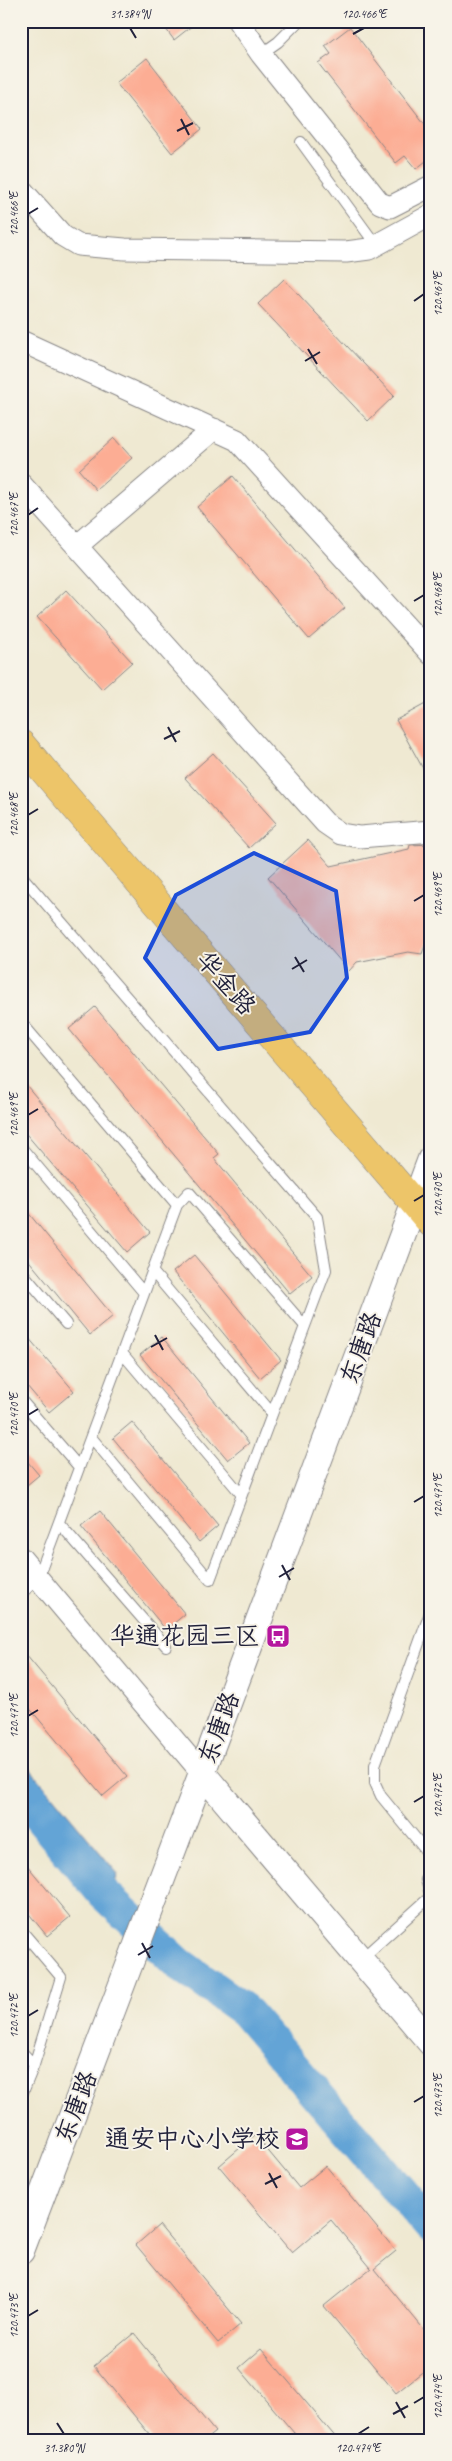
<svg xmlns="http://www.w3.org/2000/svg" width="452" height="2461" viewBox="0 0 452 2461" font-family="Caveat,'LXGW WenKai TC',sans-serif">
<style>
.water{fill:#64a4d6;stroke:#436388}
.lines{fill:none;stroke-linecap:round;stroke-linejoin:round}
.river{stroke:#64a4d6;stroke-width:34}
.building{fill:#fcad94}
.service-casing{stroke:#888686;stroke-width:12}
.minor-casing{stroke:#888686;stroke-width:23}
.tertiary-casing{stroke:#888686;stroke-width:28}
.primary-casing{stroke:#888686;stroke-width:29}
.service{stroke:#fff;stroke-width:10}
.minor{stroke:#fff;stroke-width:21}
.tertiary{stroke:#fff;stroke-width:26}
.primary{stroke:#edc569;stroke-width:28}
.marked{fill:#1d4ed8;fill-opacity:0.2;stroke:#1d4ed8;stroke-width:4;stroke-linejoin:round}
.ticks{fill:none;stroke:#22223b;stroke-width:2}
.labels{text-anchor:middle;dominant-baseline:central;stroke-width:4;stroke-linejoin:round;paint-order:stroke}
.street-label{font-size:25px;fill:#22223b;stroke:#f7f3e8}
.poi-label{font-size:25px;fill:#22223b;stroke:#f7f3e8;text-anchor:end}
.neatline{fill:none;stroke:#22223b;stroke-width:2}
.ticks-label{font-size:12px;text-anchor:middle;fill:#22223b}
</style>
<rect width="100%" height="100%" fill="#f7f3e8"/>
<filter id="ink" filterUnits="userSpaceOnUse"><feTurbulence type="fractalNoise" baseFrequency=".02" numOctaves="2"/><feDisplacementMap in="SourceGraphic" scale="10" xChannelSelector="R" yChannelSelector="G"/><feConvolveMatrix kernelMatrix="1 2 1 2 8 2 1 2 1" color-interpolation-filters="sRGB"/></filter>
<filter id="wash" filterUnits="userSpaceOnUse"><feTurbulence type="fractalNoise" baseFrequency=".0096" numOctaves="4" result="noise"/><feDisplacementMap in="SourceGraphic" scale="20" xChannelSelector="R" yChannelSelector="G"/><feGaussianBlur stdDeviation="1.12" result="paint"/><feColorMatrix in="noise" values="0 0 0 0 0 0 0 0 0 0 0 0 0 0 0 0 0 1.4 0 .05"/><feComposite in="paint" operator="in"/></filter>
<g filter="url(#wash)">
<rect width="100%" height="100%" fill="#efe9d2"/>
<path class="water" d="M21,1758L118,1874L103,1916L21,1819Z"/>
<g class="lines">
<path class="river" d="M21,1795L103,1893L179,1964L244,2010L431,2227"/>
</g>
<g id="blocks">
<path class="building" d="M160,21H198L174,40Z
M350,27L431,132V157L416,169L405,156L396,163L318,63L331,54L325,46Z
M147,58L202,129L172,153L116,83Z
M284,279L394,396L368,421L258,304Z
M114,438L132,458L96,490L79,470Z
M233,476L345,608L309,639L197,507Z
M66,590L132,662L102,689L37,617Z
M431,701V783L396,720Z
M213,753L276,823L249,848L185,778Z
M308,840L331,866L409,849L410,845L431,844V928L422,954L408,952L357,962L349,971L268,877Z
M95,1007L219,1154L214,1158L312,1276L290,1294L69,1029Z
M21,1079L150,1232L127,1252L21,1128Z
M21,1204L113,1316L90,1335L21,1251Z
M194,1255L281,1360L260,1378L173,1272Z
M21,1329L74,1391L49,1412L21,1379Z
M162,1337L249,1443L228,1460L140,1355Z
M132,1422L218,1526L199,1542L113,1438Z
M21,1454L39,1475L21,1490Z
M100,1511L185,1614L166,1630L81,1526Z
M21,1649L127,1776L103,1796L21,1698Z
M21,1858L70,1917L47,1936L21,1904Z
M255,2135L299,2188L326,2166L396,2251L374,2269L431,2338V2365L396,2393L324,2306L371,2268L331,2220L292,2253L219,2166Z
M159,2225L241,2324L218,2343L136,2245Z
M134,2333L215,2432L205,2440H154L94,2366Z
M261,2349L338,2440H300L239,2368Z"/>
</g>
</g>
<g filter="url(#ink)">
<use href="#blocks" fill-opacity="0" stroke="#888686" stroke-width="1"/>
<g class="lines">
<g class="service-casing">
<path id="service" d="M261,54L278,42L299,21
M301,142L376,245
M21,875L317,1217L326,1270L210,1580L91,1437
M21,1022L177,1205
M21,1147L144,1293
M21,1271L66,1324
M152,1271L271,1412
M122,1353L241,1494
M21,1400L79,1467
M59,1523L166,1646
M21,1594L38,1578L177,1205L189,1192L304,1325
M431,1610L375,1765V1783L381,1796L431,1857
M431,1869L426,1880L431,1898
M21,1930L61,1977L34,2065L21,2097
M360,1960L430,1897
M21,2051L34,2065"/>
</g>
<g class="minor-casing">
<path id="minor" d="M238,21L261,54L380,203L390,207L431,186
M21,189L63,236L78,245L125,249L346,252L369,249L431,215
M21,341L237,440L431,654
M21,484L325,823L341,834L360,837L431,831
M77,546L214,429
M21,1558L202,1773"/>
</g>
<g class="tertiary-casing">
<path id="tertiary" d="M202,1773L431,2043
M21,2251L202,1773L431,1159"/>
</g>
<g class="primary-casing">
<path id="primary" d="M21,744L431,1223"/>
</g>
<use href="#service" class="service"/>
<use href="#minor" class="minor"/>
<use href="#tertiary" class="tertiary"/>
<use href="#primary" class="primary"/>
</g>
</g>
<path class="marked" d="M254,853L336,891L347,978L310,1032L218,1049L145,958L176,895Z"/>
<path class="ticks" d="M130,28L136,38M353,34L364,28M181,119L189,135M177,131L193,123M28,214L38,208M414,301L424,294M308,349L317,364M305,361L320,352M28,515L38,508M414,601L424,595M168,727L176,742M164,739L180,731M28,815L38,809M414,901L424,895M295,957L304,972M292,969L307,960M28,1115L38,1109M414,1201L424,1195M155,1335L163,1350M151,1347L167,1338M28,1415L38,1409M414,1502L424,1496M282,1565L290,1580M279,1577L294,1568M28,1716L38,1710M414,1802L424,1796M142,1943L150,1958M138,1955L153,1946M28,2016L38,2010M414,2102L424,2096M269,2173L277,2188M265,2184L281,2176M28,2316L38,2310M396,2402L405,2418M414,2403L424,2397M393,2414L408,2406M57,2423L64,2434M358,2434L369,2427"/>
<defs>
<g id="bus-square" transform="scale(1.25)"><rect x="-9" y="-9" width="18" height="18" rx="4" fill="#b5179e" stroke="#f7f3e8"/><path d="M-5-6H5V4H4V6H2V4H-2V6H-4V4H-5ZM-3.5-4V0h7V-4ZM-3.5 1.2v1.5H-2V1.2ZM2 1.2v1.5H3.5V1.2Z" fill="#fff"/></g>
<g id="school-square" transform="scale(1.25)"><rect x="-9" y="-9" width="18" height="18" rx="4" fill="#b5179e" stroke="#f7f3e8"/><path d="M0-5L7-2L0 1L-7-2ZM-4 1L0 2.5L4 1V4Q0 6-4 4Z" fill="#fff"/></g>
</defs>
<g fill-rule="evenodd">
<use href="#bus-square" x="278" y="1636"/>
<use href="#school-square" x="297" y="2139"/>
</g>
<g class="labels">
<g class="street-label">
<text transform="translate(226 983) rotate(49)">华金路</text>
<text transform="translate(361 1348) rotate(-70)">东唐路</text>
<text transform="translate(219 1728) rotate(-70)">东唐路</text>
<text transform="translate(76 2107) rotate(-69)">东唐路</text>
</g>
<g class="poi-label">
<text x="260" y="1636">华通花园三区</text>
<text x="280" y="2139">通安中心小学校</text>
</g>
</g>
<rect width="452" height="2461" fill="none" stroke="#f7f3e8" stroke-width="55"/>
<rect x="28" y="28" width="396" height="2406" class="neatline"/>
<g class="ticks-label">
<text x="130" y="18">31.384°N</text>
<text x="364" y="18">120.466°E</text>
<text transform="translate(14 214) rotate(-90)" y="4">120.466°E</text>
<text transform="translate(438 294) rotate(-90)" y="4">120.467°E</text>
<text transform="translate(14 515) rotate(-90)" y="4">120.467°E</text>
<text transform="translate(438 595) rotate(-90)" y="4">120.468°E</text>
<text transform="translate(14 815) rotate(-90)" y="4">120.468°E</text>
<text transform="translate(438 895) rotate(-90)" y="4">120.469°E</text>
<text transform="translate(14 1115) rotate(-90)" y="4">120.469°E</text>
<text transform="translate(438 1195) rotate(-90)" y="4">120.470°E</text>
<text transform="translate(14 1415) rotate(-90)" y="4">120.470°E</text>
<text transform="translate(438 1496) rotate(-90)" y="4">120.471°E</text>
<text transform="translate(14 1716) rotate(-90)" y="4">120.471°E</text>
<text transform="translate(438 1796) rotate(-90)" y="4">120.472°E</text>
<text transform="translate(14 2016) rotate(-90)" y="4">120.472°E</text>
<text transform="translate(438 2096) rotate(-90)" y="4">120.473°E</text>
<text transform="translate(14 2316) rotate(-90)" y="4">120.473°E</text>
<text transform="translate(438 2397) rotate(-90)" y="4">120.474°E</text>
<text x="64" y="2452">31.380°N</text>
<text x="358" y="2452">120.474°E</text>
</g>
</svg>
